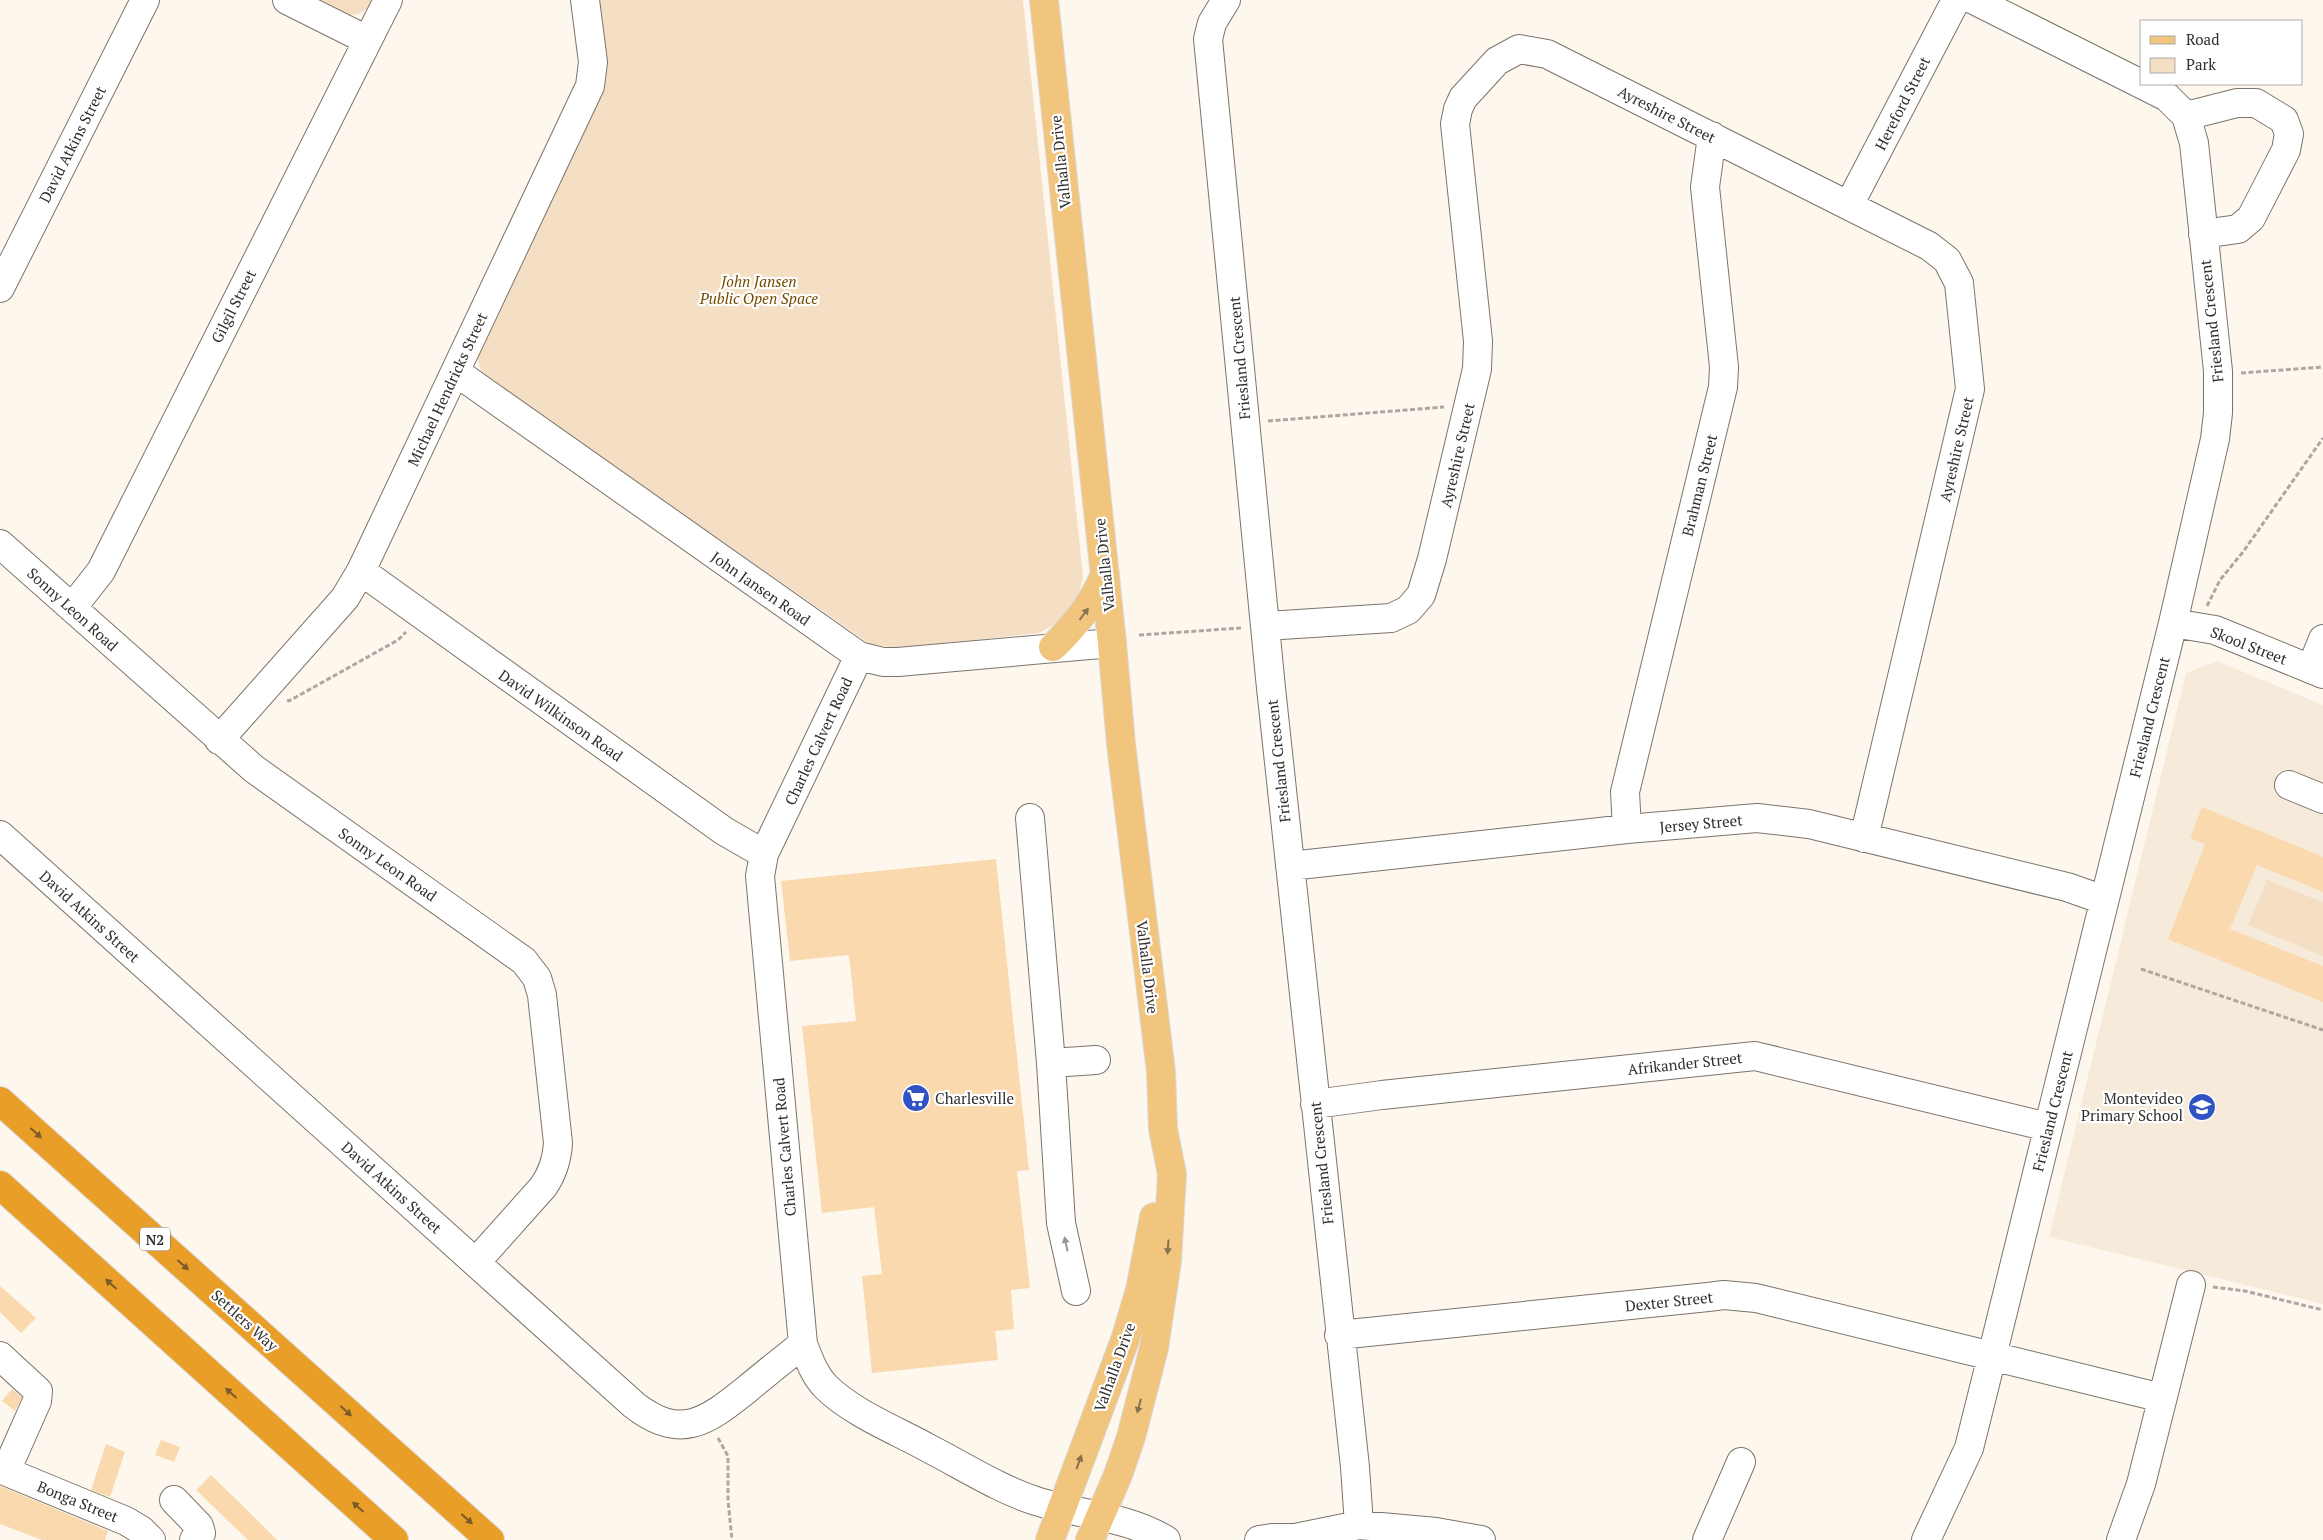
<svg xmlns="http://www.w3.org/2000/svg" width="2323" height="1540" viewBox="0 0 2323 1540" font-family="'PT Serif',serif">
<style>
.built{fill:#f6eada}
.green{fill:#f4dfc5}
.building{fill:#fad9af}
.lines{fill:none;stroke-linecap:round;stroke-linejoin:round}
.minor-casing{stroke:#7b746c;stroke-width:30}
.major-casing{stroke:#dad9d9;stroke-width:30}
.highway-casing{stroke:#dad9d9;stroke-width:30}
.path{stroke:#aca7a0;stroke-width:3;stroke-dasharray:5 2.5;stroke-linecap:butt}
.minor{stroke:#fff;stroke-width:28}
.major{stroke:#f1c57d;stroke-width:28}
.highway{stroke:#e89e27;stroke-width:28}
.oneway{fill:#877250}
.oneway2{fill:#7a5b29}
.oneway3{fill:#989695}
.labels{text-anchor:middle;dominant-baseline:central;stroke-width:4.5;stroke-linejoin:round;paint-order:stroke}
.shield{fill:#fff;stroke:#6f6d6b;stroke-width:1}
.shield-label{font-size:14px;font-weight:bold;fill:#312e2b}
.street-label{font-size:15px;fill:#312e2b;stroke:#fff}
.park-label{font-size:15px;font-style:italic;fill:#744a00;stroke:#fff}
.poi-label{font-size:15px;fill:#312e2b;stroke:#fff;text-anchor:start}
</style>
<rect width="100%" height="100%" fill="#fef7ed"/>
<path class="built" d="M2217,661L2323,705V1304L2049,1237L2186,673Z"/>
<path class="green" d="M305,0H376C352,28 333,12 305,0Z
M595,0H1023L1083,577C1078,603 1064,622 1039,633L896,648L870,644L485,377L480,369L477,354L601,87Z
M2267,880L2323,902V956L2248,925Z"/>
<path class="building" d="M2202,807L2323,857V892L2257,865L2230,929L2323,966V1002L2168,939L2205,844L2190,838Z
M996,859L1029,1170L1017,1171L1030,1288L1011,1290L1014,1329L995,1331L998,1360L872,1373L862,1276L882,1274L874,1207L822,1213L802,1026L856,1021L849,955L790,961L781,881Z
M0,1286L36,1318L21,1333L0,1312Z
M12,1389L22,1397L15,1411L2,1401Z
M161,1440L180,1447L174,1462L155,1455Z
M106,1444L125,1452L110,1497L91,1490Z
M211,1475L241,1504L277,1540H248L196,1490Z
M0,1486L108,1531L105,1540H42L0,1524Z"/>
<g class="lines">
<g class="minor-casing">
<path id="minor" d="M287,0L367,40
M1226,0L1212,23L1208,39L1271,688L1355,1467L1359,1525
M2186,116L2237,103H2256L2284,120L2289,134L2286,150L2251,218L2238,229L2203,234
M1849,205L1956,0
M0,288L145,0
M456,372L859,656L883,662H898L1112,643
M0,544L254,769L524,961L537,978L542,995L558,1143C557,1160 553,1173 543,1187L476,1262
M361,571L724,831L764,854
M72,608L101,571L388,0
M2173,623L2215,630L2323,674
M1265,626L1391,618L1408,610L1421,595L1432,559L1477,369L1478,341L1455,124L1458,109L1463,98L1497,61L1519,49L1547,54L1929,246L1947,260L1959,283L1970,389L1864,838
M859,656L764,854L760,876L803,1344C809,1359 814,1375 826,1387C854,1414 896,1430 930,1449C965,1467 999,1489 1036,1501C1079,1515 1127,1516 1166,1540
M2311,669L2323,639
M219,740L345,598L361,571L590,86L593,62L585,0
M2289,785L2323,799
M1030,818L1051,1063L1061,1223L1076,1291
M1627,829L1625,792L1723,387L1724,367L1705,187L1712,136
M0,835L634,1405C680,1441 706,1422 746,1390C765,1374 784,1359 803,1344
M1290,866L1627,829L1757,818L1809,824L2067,887L2104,900
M1051,1063L1096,1060
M1315,1104L1382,1095L1755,1056L2048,1127
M1339,1335L1708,1297L1724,1295L1756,1298L2162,1398
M0,1356L38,1391L37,1401L6,1471
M0,1469L126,1521L141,1530L151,1540
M174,1500L199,1526L201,1533L194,1540
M1259,1540L1272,1538H1295L1359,1525L1436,1532L1481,1540
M1707,1540L1741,1462
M1926,1540L1969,1448L1992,1356L2173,623L2215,439L2218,413V371L2194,143L2186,116L2167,97L1974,0
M2121,1540L2141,1484L2191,1285"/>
</g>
<g class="major-casing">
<path id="major" d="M1044,0L1112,643L1121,744L1161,1072L1163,1129L1172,1174L1167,1261L1154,1348L1131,1437L1118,1475L1090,1540
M1053,647C1076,625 1093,603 1105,574
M1050,1540L1125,1340L1140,1290L1154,1217"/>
</g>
<g class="highway-casing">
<path id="highway" d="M0,1101L490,1540
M0,1185L394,1540"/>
</g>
<path class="path" d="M2241,373L2323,367
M1268,421L1444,407
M2207,606L2220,580L2243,552L2323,438
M1139,635L1241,628
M287,700L289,701L398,640L406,632
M2141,969L2323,1030
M2213,1287L2245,1291L2323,1310
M718,1438L728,1456V1500L732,1540"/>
<use href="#minor" class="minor"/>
<use href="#major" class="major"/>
<use href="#highway" class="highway"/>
</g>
<defs><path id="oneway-solid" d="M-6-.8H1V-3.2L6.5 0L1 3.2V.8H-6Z" transform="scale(1.25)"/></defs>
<g class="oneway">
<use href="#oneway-solid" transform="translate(1084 614) rotate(-53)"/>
<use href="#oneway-solid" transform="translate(1168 1247) rotate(94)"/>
<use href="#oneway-solid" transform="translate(1139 1406) rotate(105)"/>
<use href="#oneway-solid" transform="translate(1079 1462) rotate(-70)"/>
</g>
<g class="oneway2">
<use href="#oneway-solid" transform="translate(36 1133) rotate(42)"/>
<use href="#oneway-solid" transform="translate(183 1265) rotate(42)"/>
<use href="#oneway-solid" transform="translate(111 1284) rotate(-138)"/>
<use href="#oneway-solid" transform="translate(231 1393) rotate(-138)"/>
<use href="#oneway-solid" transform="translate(346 1411) rotate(42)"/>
<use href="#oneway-solid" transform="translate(358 1507) rotate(-138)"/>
<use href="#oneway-solid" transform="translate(467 1519) rotate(42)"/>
</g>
<use class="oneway3" href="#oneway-solid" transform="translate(1066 1244) rotate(-102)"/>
<defs>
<g id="supermarket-disc" transform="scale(1.4375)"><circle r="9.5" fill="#3052c2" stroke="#fff"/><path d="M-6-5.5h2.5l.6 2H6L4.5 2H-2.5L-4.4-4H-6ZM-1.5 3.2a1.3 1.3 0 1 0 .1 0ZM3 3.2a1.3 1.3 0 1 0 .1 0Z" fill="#fff"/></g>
<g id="school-disc" transform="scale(1.4375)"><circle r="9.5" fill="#3052c2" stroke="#fff"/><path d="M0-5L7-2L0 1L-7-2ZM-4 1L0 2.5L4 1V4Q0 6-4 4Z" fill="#fff"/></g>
</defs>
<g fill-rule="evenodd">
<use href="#supermarket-disc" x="916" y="1098"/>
<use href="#school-disc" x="2202" y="1107"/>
</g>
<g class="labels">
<rect class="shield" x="140" y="1227.5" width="30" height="23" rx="4"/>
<g class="shield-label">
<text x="155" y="1239">N2</text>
</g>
<g class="street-label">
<text transform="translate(1902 103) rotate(-63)">Hereford Street</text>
<text transform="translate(1667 114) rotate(27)">Ayreshire Street</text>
<text transform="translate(72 144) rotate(-63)">David Atkins Street</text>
<text transform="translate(1060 162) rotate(-96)">Valhalla Drive</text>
<text transform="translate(233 306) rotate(-63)">Gilgil Street</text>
<text transform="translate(2211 321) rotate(-96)">Friesland Crescent</text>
<text transform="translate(1239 358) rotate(-95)">Friesland Crescent</text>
<text transform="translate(447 389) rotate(-65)">Michael Hendricks Street</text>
<text transform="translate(1956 449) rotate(-77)">Ayreshire Street</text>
<text transform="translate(1457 455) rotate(-77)">Ayreshire Street</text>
<text transform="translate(1699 485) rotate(-76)">Brahman Street</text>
<text transform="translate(1104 565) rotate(-96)">Valhalla Drive</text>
<text transform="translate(761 588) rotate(35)">John Jansen Road</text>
<text transform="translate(73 609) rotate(42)">Sonny Leon Road</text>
<text transform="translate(2249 645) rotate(21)">Skool Street</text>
<text transform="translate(561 715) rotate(35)">David Wilkinson Road</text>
<text transform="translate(2149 717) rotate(-76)">Friesland Crescent</text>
<text transform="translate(818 741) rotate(-65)">Charles Calvert Road</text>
<text transform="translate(1278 761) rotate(-96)">Friesland Crescent</text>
<text transform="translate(1701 823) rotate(-5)">Jersey Street</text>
<text transform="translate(388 864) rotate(35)">Sonny Leon Road</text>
<text transform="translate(90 916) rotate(42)">David Atkins Street</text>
<text transform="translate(1148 967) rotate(83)">Valhalla Drive</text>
<text transform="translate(1685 1063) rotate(-6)">Afrikander Street</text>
<text transform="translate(2052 1111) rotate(-76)">Friesland Crescent</text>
<text transform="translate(784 1147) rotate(-95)">Charles Calvert Road</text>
<text transform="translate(1321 1163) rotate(-96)">Friesland Crescent</text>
<text transform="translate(392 1187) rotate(42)">David Atkins Street</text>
<text transform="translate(1669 1301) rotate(-6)">Dexter Street</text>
<text transform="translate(245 1320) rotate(42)">Settlers Way</text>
<text transform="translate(1114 1367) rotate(-70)">Valhalla Drive</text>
<text transform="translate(78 1501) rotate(22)">Bonga Street</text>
</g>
<g class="park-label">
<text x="759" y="281">John Jansen<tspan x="759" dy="17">Public Open Space</tspan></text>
</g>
<g class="poi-label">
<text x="935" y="1098">Charlesville</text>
<text x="2183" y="1098" text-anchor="end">Montevideo<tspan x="2183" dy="17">Primary School</tspan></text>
</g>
</g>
<rect x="2140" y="20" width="162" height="65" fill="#ffffff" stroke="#adabaa"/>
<rect x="2150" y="36" width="25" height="8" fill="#f1c57d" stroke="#adabaa"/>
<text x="2186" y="45" font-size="15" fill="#312e2b">Road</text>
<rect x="2150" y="58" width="25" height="15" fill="#f4dfc5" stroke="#adabaa"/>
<text x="2186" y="70" font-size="15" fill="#312e2b">Park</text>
</svg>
